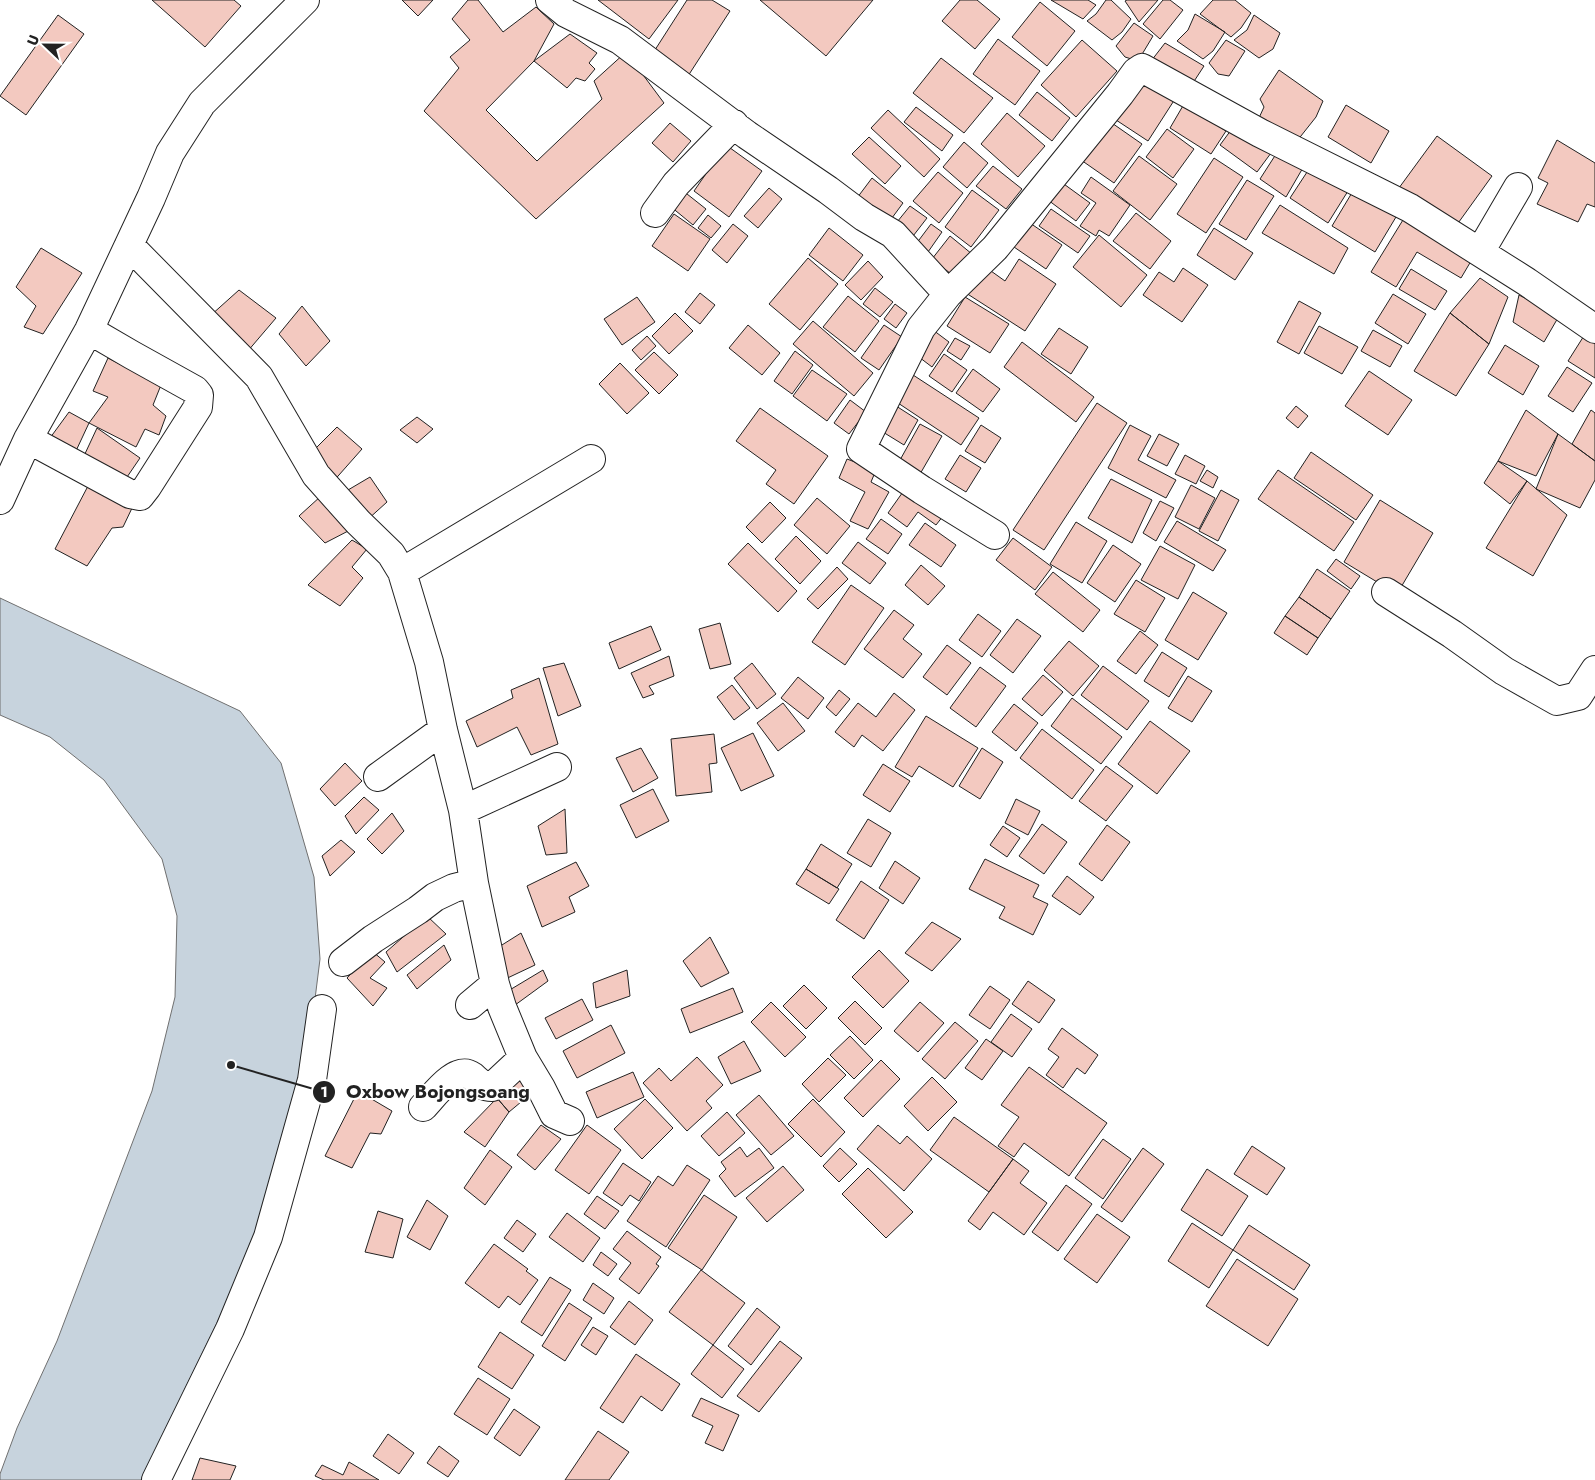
<svg xmlns="http://www.w3.org/2000/svg" width="1595" height="1480" viewBox="0 0 1595 1480" font-family="Jost,sans-serif">
<style>
.water{fill:#c7d3dd;stroke:#6f6f6f}
.building{fill:#f3c9c0;stroke:#222}
.lines{fill:none;stroke-linecap:round;stroke-linejoin:round}
.minor-casing{stroke:#222;stroke-width:30}
.minor{stroke:#fff;stroke-width:28}
.leader{fill:none;stroke:#222;stroke-width:2}
.callout-dot{fill:#222;stroke:#fff;stroke-width:2}
.mark-label{font-size:15px;text-anchor:middle;font-weight:bold;fill:#fff}
.callout-label{font-size:19px;text-anchor:middle;font-weight:bold;fill:#222;stroke:#fff;stroke-width:4;stroke-linejoin:round;paint-order:stroke}
</style>
<rect width="100%" height="100%" fill="#fff"/>
<path class="water" d="M0,598L240,711L281,763L314,877L320,959L310,1039L259,1236L141,1480H0V1474L17,1428L57,1341L152,1091L175,997L177,916L162,859L104,780L50,737L0,715Z"/>
<path class="building" d="M152,0H234L241,6L205,47Z
M402,0H433L418,16Z
M468,0H478L503,32L536,7L554,24L534,61L486,110L537,161L602,99L594,81L626,52L664,103L536,219L424,111L459,68L450,57L470,40L452,19Z
M598,0H678L649,39Z
M687,0H712L730,11L688,76L653,53Z
M760,0H873L826,56Z
M960,0H977L1000,19L975,49L942,21Z
M1051,0H1088L1096,5L1083,19Z
M1106,0H1111L1131,19L1122,32L1112,40L1087,21L1096,14Z
M1127,0H1158L1139,22L1125,1Z
M1163,0H1170L1183,10L1160,39L1143,24Z
M1213,0H1235L1251,13L1241,28L1231,37L1200,14Z
M1040,2L1075,31L1047,66L1012,37Z
M1195,14L1225,32L1213,51L1203,59L1177,41L1188,30Z
M58,15L84,34L26,115L0,96Z
M1254,15L1280,33L1273,49L1259,58L1234,40L1247,30Z
M1134,23L1153,36L1138,61L1125,57L1116,46Z
M570,34L597,53L589,63L595,69L585,81L576,78L567,88L534,61Z
M998,39L1040,71L1015,105L973,74Z
M1082,40L1117,71L1076,117L1041,85Z
M1226,40L1245,51L1229,76L1218,74L1209,63Z
M1165,43L1204,66L1189,89L1148,65Z
M941,58L993,98L964,133L913,93Z
M1279,70L1323,101L1316,117L1293,146L1258,120L1264,107L1260,99Z
M1140,76L1175,99L1148,141L1113,118Z
M1037,92L1070,118L1052,141L1019,115Z
M1184,104L1226,131L1211,154L1170,128Z
M1346,105L1389,131L1371,163L1328,137Z
M916,107L953,135L942,151L904,122Z
M888,110L940,159L924,177L871,128Z
M1007,113L1045,146L1018,177L981,144Z
M1109,121L1142,144L1114,183L1081,160Z
M670,123L691,141L673,162L652,143Z
M1234,126L1271,153L1257,172L1220,145Z
M1167,129L1194,149L1173,178L1146,157Z
M1437,136L1492,176L1456,226L1396,192Z
M869,137L901,166L885,184L852,154Z
M1557,140L1595,163V207L1587,204L1578,222L1537,204L1548,183L1538,178Z
M964,142L988,163L967,188L943,167Z
M726,145L762,171L729,217L694,191Z
M1278,151L1304,166L1286,197L1260,179Z
M1139,156L1177,184L1150,220L1113,191Z
M1214,158L1243,177L1206,233L1177,214Z
M993,166L1022,189L1006,209L976,186Z
M1311,166L1348,191L1328,223L1290,198Z
M938,172L963,193L939,223L913,201Z
M1091,177L1130,205L1109,236L1099,230L1096,236L1080,226L1096,203L1081,193Z
M872,178L903,203L889,222L857,198Z
M1057,179L1090,203L1076,221L1044,197Z
M1247,180L1274,196L1246,240L1219,224Z
M769,188L782,199L758,228L744,216Z
M682,190L706,209L693,225L670,206Z
M972,190L999,210L971,247L945,227Z
M1353,191L1396,217L1375,252L1332,226Z
M1280,205L1348,248L1334,274L1262,233Z
M910,206L927,218L910,240L893,227Z
M1051,209L1090,236L1078,253L1039,226Z
M1136,213L1171,241L1150,269L1113,241Z
M674,214L710,239L688,271L652,246Z
M708,215L721,226L711,238L698,228Z
M1406,215L1474,256L1461,278L1417,252L1396,287L1371,272Z
M1030,223L1062,245L1046,269L1014,247Z
M733,224L748,236L727,263L712,250Z
M931,224L942,232L928,252L916,244Z
M829,228L863,255L843,281L809,255Z
M1214,228L1253,253L1235,280L1197,255Z
M1099,235L1147,275L1121,307L1073,267Z
M950,236L972,254L955,277L932,259Z
M41,248L82,273L43,334L24,327L36,306L16,287Z
M808,258L838,284L800,330L769,304Z
M1019,259L1056,284L1025,331L966,293L984,266L1005,281Z
M868,261L883,277L861,300L845,285Z
M1183,268L1208,285L1182,322L1143,295L1159,272L1174,282Z
M1411,269L1447,291L1435,310L1399,289Z
M1480,278L1508,297L1489,344L1450,313Z
M875,288L893,302L880,317L863,304Z
M239,290L276,318L247,352L210,316Z
M700,293L715,305L700,324L685,312Z
M1393,294L1426,314L1408,344L1375,323Z
M1519,295L1559,316L1544,342L1513,322Z
M848,296L879,321L855,352L823,327Z
M637,297L655,322L622,345L604,319Z
M965,297L1009,324L990,353L947,326Z
M1299,301L1321,313L1299,354L1277,342Z
M895,304L907,313L896,328L884,319Z
M302,306L330,341L306,366L279,334Z
M675,313L693,331L669,354L652,336Z
M1450,313L1489,344L1456,396L1414,371Z
M813,321L873,373L854,396L793,344Z
M748,325L780,353L762,375L729,348Z
M884,325L902,337L879,370L861,358Z
M1319,326L1358,347L1342,374L1304,353Z
M1059,328L1088,347L1071,374L1041,354Z
M933,330L949,342L932,367L915,354Z
M1373,330L1402,346L1390,367L1361,351Z
M1587,331L1595,336V378L1568,361Z
M647,336L656,346L641,360L632,350Z
M955,338L970,346L961,360L947,351Z
M1022,342L1094,397L1076,422L1004,367Z
M1505,345L1539,366L1523,395L1488,373Z
M795,351L813,365L792,394L774,381Z
M654,352L678,375L659,394L635,370Z
M944,354L967,370L952,392L929,376Z
M108,358L161,385L153,405L166,416L159,435L145,429L136,447L89,423L108,397L93,391Z
M620,363L649,393L627,414L599,384Z
M1567,367L1592,383L1573,412L1548,396Z
M973,369L1000,389L983,412L956,393Z
M812,370L847,394L827,421L793,396Z
M1369,371L1412,400L1388,435L1345,406Z
M910,373L979,418L961,445L892,399Z
M850,400L866,412L849,434L834,423Z
M1097,403L1127,423L1044,550L1013,530Z
M893,404L918,420L904,445L878,429Z
M1296,406L1308,416L1298,428L1286,418Z
M760,408L828,456L794,504L766,484L776,470L736,441Z
M1526,410L1558,434L1536,476L1498,461Z
M1591,410L1595,413V461L1572,444Z
M69,412L89,423L75,453L50,438Z
M417,417L433,429L417,443L400,430Z
M920,424L942,436L916,481L895,469Z
M981,425L1001,438L985,463L965,451Z
M1130,425L1151,436L1138,460L1176,480L1166,498L1108,468Z
M337,427L362,449L331,484L313,451Z
M97,428L140,458L125,480L83,458Z
M1159,434L1179,444L1167,466L1147,456Z
M1558,434L1595,461V480L1580,508L1536,489Z
M1311,452L1373,495L1356,520L1294,478Z
M960,455L981,468L966,492L945,479Z
M1185,455L1205,466L1196,484L1175,474Z
M847,459L876,470L871,482L889,492L868,529L850,521L865,492L839,478Z
M1498,461L1527,481L1510,504L1484,483Z
M1207,470L1218,477L1213,488L1200,481Z
M1278,470L1354,522L1334,551L1258,499Z
M370,477L387,502L366,521L348,490Z
M1111,479L1152,500L1132,543L1088,518Z
M1527,481L1567,515L1533,576L1486,548Z
M1191,485L1215,498L1199,529L1175,517Z
M88,486L133,506L123,527L112,528L87,566L55,549Z
M905,489L947,511L936,525L918,512L907,527L888,513Z
M1221,490L1239,500L1218,541L1199,531Z
M321,496L352,529L325,543L299,516Z
M817,498L850,526L827,554L794,525Z
M1380,500L1433,533L1397,594L1344,562Z
M1160,501L1174,508L1156,541L1143,533Z
M770,502L786,518L762,543L746,527Z
M881,519L902,534L888,554L866,539Z
M1177,521L1226,550L1213,571L1164,542Z
M1076,522L1107,541L1082,583L1050,564Z
M925,523L956,545L941,567L909,545Z
M796,536L821,561L800,584L775,559Z
M1013,538L1052,567L1035,590L996,560Z
M352,540L367,549L352,567L363,578L340,606L308,585Z
M858,542L886,563L870,584L842,563Z
M748,543L797,591L778,612L728,564Z
M1113,545L1141,564L1115,602L1087,583Z
M1160,546L1195,565L1178,599L1141,580Z
M1336,559L1360,576L1351,589L1327,571Z
M921,565L945,586L928,605L905,585Z
M837,567L848,579L818,609L807,599Z
M1317,569L1350,591L1331,619L1299,597Z
M1053,572L1100,610L1083,632L1035,594Z
M1136,580L1165,598L1145,632L1114,614Z
M851,585L884,608L845,665L812,642Z
M1193,592L1227,613L1198,660L1165,640Z
M1299,597L1331,619L1318,638L1285,616Z
M894,610L914,625L903,639L922,654L903,678L864,649Z
M978,614L1001,631L982,657L959,640Z
M1285,616L1318,638L1307,655L1274,633Z
M1017,619L1041,636L1013,673L990,655Z
M720,623L731,664L710,669L699,629Z
M651,626L661,650L619,669L609,643Z
M1140,631L1158,645L1136,674L1117,661Z
M1069,641L1099,666L1073,696L1044,670Z
M947,645L971,663L947,695L923,677Z
M1162,652L1187,668L1169,697L1144,681Z
M669,656L674,676L649,686L654,694L643,698L631,673Z
M564,663L581,706L558,716L543,668Z
M752,663L776,694L757,709L734,678Z
M1103,666L1149,701L1127,730L1081,695Z
M980,667L1006,686L976,727L950,708Z
M1043,675L1063,692L1042,716L1022,699Z
M1188,676L1212,691L1192,722L1168,708Z
M798,677L824,698L808,719L781,698Z
M539,678L558,744L531,755L517,727L477,747L466,721L513,698L511,690Z
M732,685L750,708L734,720L717,697Z
M839,690L850,699L836,716L826,707Z
M894,693L915,710L883,751L862,735L854,747L835,732L858,703L876,717Z
M1072,698L1122,737L1101,764L1051,726Z
M783,703L805,731L778,751L757,723Z
M1014,704L1038,723L1016,751L992,732Z
M926,716L978,748L953,787L919,766L912,777L895,767Z
M1150,721L1190,751L1157,794L1118,764Z
M1042,729L1094,770L1072,799L1020,758Z
M753,733L774,776L741,791L721,748Z
M714,734L717,763L709,764L712,792L676,796L671,739Z
M641,748L658,778L633,792L616,758Z
M982,748L1003,762L980,799L959,786Z
M345,763L362,781L335,806L320,789Z
M883,764L910,781L890,812L863,795Z
M1106,766L1133,786L1106,821L1079,801Z
M653,789L669,821L636,838L620,805Z
M364,797L379,810L356,834L345,816Z
M1016,799L1040,811L1028,835L1005,823Z
M565,809L567,853L546,855L538,826Z
M392,813L404,831L382,854L367,839Z
M868,819L891,833L871,867L847,853Z
M1042,824L1067,842L1044,874L1019,856Z
M1107,825L1130,842L1102,881L1079,864Z
M1003,826L1020,838L1007,857L990,845Z
M341,840L355,852L330,876L322,856Z
M821,844L852,864L837,888L806,869Z
M985,859L1039,885L1033,897L1048,904L1033,935L999,918L1005,907L969,889Z
M895,861L920,878L903,904L879,888Z
M576,862L589,886L569,897L575,912L542,927L527,886Z
M806,869L839,889L829,904L796,884Z
M1067,876L1094,897L1080,915L1052,896Z
M861,881L889,900L864,939L836,920Z
M427,916L446,934L397,972L386,952Z
M932,922L961,939L932,971L905,953Z
M521,933L535,965L497,983L494,950Z
M710,937L729,973L701,987L683,961Z
M444,945L451,960L417,989L407,975Z
M879,950L909,981L883,1008L852,977Z
M372,951L385,962L370,978L387,988L373,1006L347,978Z
M543,970L548,981L511,1008L508,991Z
M627,970L630,996L596,1008L593,983Z
M1028,981L1055,1000L1039,1023L1012,1004Z
M804,985L827,1008L806,1029L783,1006Z
M990,986L1010,1000L990,1029L969,1015Z
M733,988L743,1012L690,1033L681,1009Z
M582,999L593,1020L556,1039L545,1018Z
M855,1001L882,1028L865,1045L838,1018Z
M771,1002L806,1037L785,1057L751,1022Z
M920,1002L944,1023L918,1052L894,1031Z
M1011,1014L1032,1029L1012,1057L991,1042Z
M955,1022L978,1041L945,1079L922,1059Z
M611,1025L625,1053L577,1078L563,1051Z
M1062,1028L1098,1055L1085,1074L1077,1068L1063,1088L1046,1075L1059,1057L1048,1049Z
M850,1036L873,1060L854,1079L830,1055Z
M986,1039L1003,1051L982,1080L965,1068Z
M744,1041L761,1071L731,1084L718,1057Z
M697,1057L723,1085L706,1101L712,1108L687,1131L643,1083L659,1068L671,1081Z
M828,1058L846,1075L819,1102L802,1084Z
M881,1060L900,1079L863,1117L844,1098Z
M1029,1067L1107,1123L1069,1176L1024,1143L1014,1157L998,1146L1019,1117L1001,1105Z
M522,1071L539,1087L509,1112L497,1098Z
M633,1072L644,1097L597,1118L586,1092Z
M932,1077L957,1102L928,1131L904,1106Z
M358,1091L392,1111L381,1134L370,1133L352,1168L325,1156Z
M759,1095L794,1136L771,1155L736,1115Z
M497,1098L509,1112L485,1147L464,1132Z
M645,1099L673,1128L642,1159L614,1129Z
M813,1099L845,1132L821,1157L788,1124Z
M727,1112L745,1133L719,1156L701,1136Z
M954,1117L1013,1159L989,1192L930,1150Z
M541,1125L561,1139L535,1170L517,1155Z
M587,1125L621,1150L589,1194L555,1170Z
M878,1125L900,1144L907,1136L932,1159L904,1191L857,1149Z
M1103,1139L1131,1159L1103,1199L1075,1178Z
M1252,1146L1285,1168L1267,1195L1234,1174Z
M740,1147L747,1157L759,1148L774,1168L735,1197L719,1176L726,1169L721,1162Z
M840,1148L857,1164L839,1182L823,1166Z
M1143,1148L1164,1164L1122,1222L1101,1207Z
M490,1150L512,1167L485,1205L464,1188Z
M1013,1159L1029,1171L1020,1183L1047,1203L1024,1235L993,1212L980,1230L968,1221Z
M623,1163L651,1182L639,1201L630,1195L622,1206L603,1193Z
M687,1165L710,1180L666,1247L627,1221L658,1176L673,1186Z
M783,1166L804,1190L767,1222L746,1198Z
M868,1168L913,1212L886,1238L842,1194Z
M1207,1169L1248,1196L1222,1236L1181,1210Z
M1066,1185L1092,1204L1058,1251L1032,1232Z
M704,1195L737,1217L702,1270L668,1248Z
M597,1196L619,1211L605,1229L584,1214Z
M427,1200L448,1216L430,1250L407,1237Z
M378,1211L403,1219L393,1258L365,1252Z
M567,1213L600,1238L583,1262L549,1237Z
M1097,1214L1130,1237L1097,1283L1064,1259Z
M517,1220L536,1234L523,1252L504,1238Z
M1192,1223L1233,1250L1209,1288L1168,1261Z
M1249,1225L1310,1265L1294,1290L1233,1250Z
M627,1231L661,1257L656,1264L659,1266L639,1294L619,1279L631,1263L613,1249Z
M494,1244L528,1269L526,1271L538,1280L520,1305L508,1296L499,1308L465,1283Z
M601,1252L617,1264L608,1276L593,1265Z
M1237,1259L1298,1299L1268,1346L1206,1306Z
M701,1270L745,1303L713,1345L669,1312Z
M550,1277L571,1290L542,1336L521,1322Z
M593,1283L614,1298L604,1314L583,1300Z
M629,1301L653,1320L635,1345L610,1327Z
M569,1303L592,1318L565,1361L542,1346Z
M757,1308L780,1327L751,1365L728,1346Z
M593,1327L608,1336L596,1355L581,1345Z
M500,1332L534,1355L512,1389L478,1367Z
M780,1341L802,1358L759,1412L737,1396Z
M713,1345L744,1369L722,1398L691,1374Z
M636,1354L680,1384L662,1411L641,1396L623,1423L600,1408Z
M478,1378L510,1399L487,1435L454,1414Z
M701,1398L739,1415L723,1451L705,1443L713,1426L692,1416Z
M514,1409L540,1427L520,1456L494,1438Z
M598,1431L629,1452L609,1480H565Z
M388,1434L414,1453L399,1474L373,1456Z
M439,1446L459,1461L448,1477L427,1463Z
M200,1458L236,1466L230,1480H192Z
M349,1462L379,1480H324L315,1476L322,1465L343,1475Z"/>
<g class="lines">
<g class="minor-casing">
<path id="minor" d="M550,0L566,13L620,40L747,135L828,190L864,217L893,234L948,294
M655,213L676,184L734,124
M129,245L259,377L316,475L358,522L391,554L402,572L429,662L443,730L463,810L474,883L495,984L502,1007L523,1058L541,1088L554,1114L570,1121
M1480,252L1518,187
M28,439L130,494L140,496L147,487L198,407L199,395L195,390L132,355L89,330
M0,500L28,439L89,330L151,198L170,153L202,103L305,0
M995,535L922,490L861,449L921,328L948,294L995,248L1120,94L1136,72L1142,68L1260,133L1410,208L1527,282L1595,329
M402,572L591,459
M1386,592L1452,634L1504,671L1557,701L1578,696L1595,670
M378,777L443,730
M463,810L557,767
M343,962L373,939L418,910L435,897L454,888L474,883
M470,1005L495,984
M423,1107C433,1097 456,1064 472,1076C479,1082 483,1087 492,1087L523,1058
M156,1480L230,1329L268,1237L312,1080L322,1009"/>
</g>
<use href="#minor" class="minor"/>
</g>
<path class="leader" d="M231 1065L324 1092"/>
<g class="callout-dot">
<circle cx="231" cy="1065" r="5"/>
<circle cx="324" cy="1092" r="12"/>
</g>
<g class="mark-label">
<text x="324" y="1097">1</text>
</g>
<g class="callout-label">
<text x="438" y="1098">Oxbow Bojongsoang</text>
</g>
<g transform="translate(45 45) rotate(292)" stroke="#ffffff" stroke-width="4" paint-order="stroke">
<path d="M0-4L9 19L0 12L-9 19Z" fill="#222222"/>
<text y="-8" font-size="14" font-weight="bold" text-anchor="middle" fill="#222222">U</text>
</g>
</svg>
